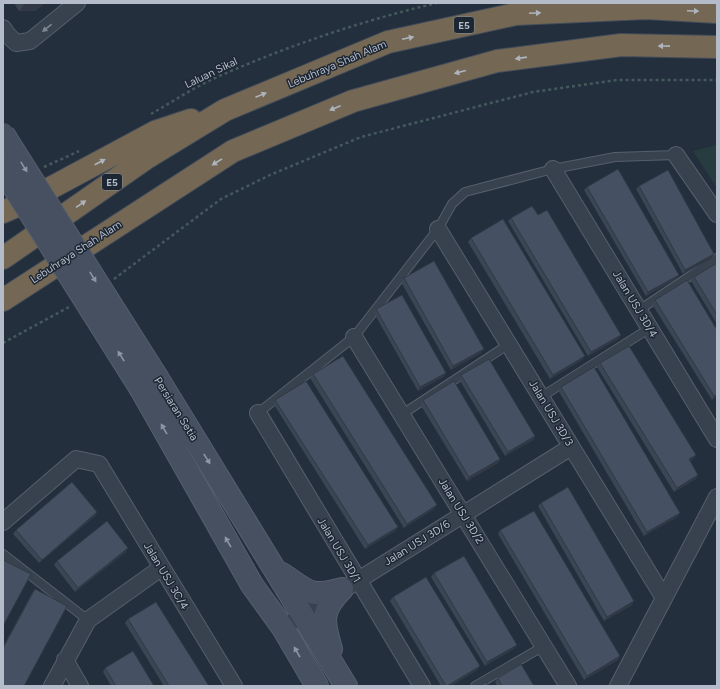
<svg xmlns="http://www.w3.org/2000/svg" width="720" height="689" viewBox="0 0 720 689" font-family="Figtree,sans-serif">
<style>
.park{fill:#263c3f}
.lines{fill:none;stroke-linecap:round;stroke-linejoin:round}
.service-casing{stroke:#565f6c;stroke-width:10}
.minor-casing{stroke:#565f6c;stroke-width:18}
.secondary-casing{stroke:#565f6c;stroke-width:24}
.motorway-casing{stroke:#434c59;stroke-width:24}
.path{stroke:#44595c;stroke-width:2.5;stroke-dasharray:3 3;stroke-linecap:butt}
.service{stroke:#38414e;stroke-width:8}
.minor{stroke:#38414e;stroke-width:16}
.secondary{stroke:#465061;stroke-width:22}
.motorway{stroke:#746855;stroke-width:22}
.secondary-bridge-casing{stroke:#565f6c;stroke-width:24;stroke-linecap:butt}
.secondary-bridge{stroke:#465061;stroke-width:22}
.wall{fill:#3b4654}
.shaded-wall{fill:#303945}
.building{fill:#455162;stroke:#303945}
.oneway{fill:#aeb4bd}
.oneway2{fill:#7c8592}
.oneway3{fill:#8e96a5}
.labels{text-anchor:middle;dominant-baseline:central;stroke-width:3;stroke-linejoin:round;paint-order:stroke}
.shield{fill:#1d2633;stroke:#878f9c;stroke-width:1}
.shield-label{font-size:10px;font-weight:bold;fill:#b4bcc9}
.street-label{font-size:11px;fill:#b4bcc9;stroke:#1d2633}
</style>
<rect width="100%" height="100%" fill="#242f3e"/>
<path class="park" d="M717,145V188L693,151Z"/>
<g class="lines">
<g class="service-casing">
<path id="service" d="M639,310L717,258
M541,397L650,328
M258,413L354,337L438,229L452,204L465,192L553,169L615,157L676,155
M401,415L509,344
M3,554L88,620
M475,686L544,646"/>
</g>
<g class="minor-casing">
<path id="minor" d="M3,28L7,34L16,43L30,41L77,3
M676,155L717,214
M553,169L717,439
M438,229L664,598
M354,337L568,686
M258,413L422,686
M3,522L76,459L99,464L234,686
M293,621L571,447
M65,660L80,686
M52,686L88,620L161,568
M618,686L717,497"/>
</g>
<g class="secondary-casing">
<path id="secondary" d="M158,379L346,686
M141,389L252,585L283,628L317,686
M282,574C309,592 309,598 342,589
M331,649C323,622 320,611 342,589"/>
</g>
<g class="motorway-casing">
<path id="motorway" d="M3,212L19,205L155,132L191,120
M3,258L148,157L225,110L388,42L516,14L646,8L717,12
M3,300L233,151L353,101L497,61L621,45L717,47"/>
</g>
<path class="path" d="M151,114C172,102 193,88 215,78C287,46 361,21 437,3
M44,167L79,151
M114,279L221,199L270,175L361,137L533,92L617,80H717
M3,343L69,307"/>
<use href="#service" class="service"/>
<use href="#minor" class="minor"/>
<use href="#secondary" class="secondary"/>
<use href="#motorway" class="motorway"/>
<g class="secondary-bridge-casing">
<path id="secondary-bridge" d="M3,134L158,379
M3,170L141,389"/>
</g>
<use href="#secondary-bridge" class="secondary-bridge"/>
</g>
<path class="wall" d="M14,3H45L35,11H19Z
M639,186L714,254L712,258L683,274L636,189Z
M587,187L676,279L646,296L584,190Z
M538,215L621,335L618,339L588,356L508,221L511,218Z
M471,238L582,360L550,379L468,242Z
M717,263V324L691,281L694,277Z
M404,278L484,349L481,353L451,370L401,282Z
M655,300L717,397L712,400L652,304Z
M376,309L446,373L443,377L418,391L374,313Z
M600,363L696,455L694,458L690,461L696,479L674,492L597,367Z
M313,374L434,509L404,528L310,378Z
M461,375L535,436L533,440L505,456L459,379Z
M561,387L680,513L677,517L644,536L558,390Z
M275,400L398,527L395,531L365,549L273,403Z
M423,400L500,459L498,463L467,481L420,404Z
M541,503L632,605L604,621L538,506Z
M97,512L95,516L39,563L13,534L16,530Z
M500,530L620,656L618,660L584,680L498,534Z
M126,552L75,592L54,565L57,561Z
M434,573L515,648L485,666L431,577Z
M35,589L3,686V647L32,593Z
M393,597L477,670L451,686H441L390,601Z
M128,619L209,686H164L125,623Z
M105,668L154,686H111L103,672Z
M498,678L534,686H497L495,682Z"/>
<path class="shaded-wall" d="M25,3H45L35,11H19Z
M714,254L712,258L683,274L685,270Z
M679,275L676,279L646,296L648,292Z
M621,335L618,339L588,356L591,352Z
M484,349L481,353L451,370L453,366Z
M585,356L582,360L550,379L553,375Z
M446,373L443,377L418,391L420,387Z
M717,395V397L712,400L714,396Z
M535,436L533,440L505,456L508,452Z
M696,455L694,458L686,463L689,459Z
M500,459L498,463L467,481L469,477Z
M698,475L696,479L674,492L677,488Z
M437,505L434,509L404,528L407,524Z
M97,512L95,516L39,563L42,560Z
M680,513L677,517L644,536L647,532Z
M398,527L395,531L365,549L368,545Z
M128,548L126,552L75,592L78,588Z
M634,601L632,605L604,621L607,617Z
M517,645L515,648L485,666L487,662Z
M620,656L618,660L584,680L587,676Z
M480,666L477,670L451,686H447Z"/>
<path class="building" d="M618,169L679,275L648,292L587,187Z
M668,170L714,254L685,270L639,186Z
M532,206L538,215L547,210L621,335L591,352L511,218Z
M503,219L585,356L553,375L471,238Z
M434,261L484,349L453,366L404,278Z
M717,263V315L694,277Z
M687,280L717,330V395L714,396L655,300Z
M402,295L446,373L420,387L376,309Z
M629,346L696,455L689,459L698,475L677,488L600,363Z
M343,356L437,505L407,524L313,374Z
M489,359L535,436L508,452L461,375Z
M594,367L680,513L647,532L561,387Z
M306,381L398,527L368,545L275,400Z
M454,381L500,459L469,477L423,400Z
M72,482L97,512L42,560L16,530Z
M568,487L634,601L607,617L541,503Z
M534,511L620,656L587,676L500,530Z
M107,521L128,548L78,588L57,561Z
M464,556L517,645L487,662L434,573Z
M3,560L31,574L3,626Z
M426,577L480,666L447,686H446L393,597Z
M35,589L67,606L24,686H3V648Z
M156,602L209,686H169L128,619Z
M133,651L154,686H116L105,668Z
M521,664L534,686H502L498,678Z
M486,682L489,686H480Z"/>
<defs><path id="oneway-solid" d="M-6-.8H1V-3.2L6.5 0L1 3.2V.8H-6Z"/></defs>
<g class="oneway">
<use href="#oneway-solid" transform="translate(693 11) rotate(3)"/>
<use href="#oneway-solid" transform="translate(535 13) rotate(-3)"/>
<use href="#oneway-solid" transform="translate(408 38) rotate(-12)"/>
<use href="#oneway-solid" transform="translate(664 46) rotate(-179)"/>
<use href="#oneway-solid" transform="translate(521 58) rotate(172)"/>
<use href="#oneway-solid" transform="translate(460 72) rotate(165)"/>
<use href="#oneway-solid" transform="translate(261 95) rotate(-22)"/>
<use href="#oneway-solid" transform="translate(335 108) rotate(157)"/>
<use href="#oneway-solid" transform="translate(100 162) rotate(-28)"/>
<use href="#oneway-solid" transform="translate(217 162) rotate(148)"/>
<use href="#oneway-solid" transform="translate(81 204) rotate(-35)"/>
</g>
<use class="oneway2" href="#oneway-solid" transform="translate(47 28) rotate(141)"/>
<g class="oneway3">
<use href="#oneway-solid" transform="translate(24 167) rotate(58)"/>
<use href="#oneway-solid" transform="translate(93 277) rotate(58)"/>
<use href="#oneway-solid" transform="translate(121 356) rotate(-122)"/>
<use href="#oneway-solid" transform="translate(164 429) rotate(-120)"/>
<use href="#oneway-solid" transform="translate(207 459) rotate(58)"/>
<use href="#oneway-solid" transform="translate(228 542) rotate(-120)"/>
<use href="#oneway-solid" transform="translate(297 652) rotate(-120)"/>
</g>
<g class="labels">
<g class="shield">
<rect x="454" y="17" width="20" height="16" rx="3"/>
<rect x="102" y="174" width="20" height="16" rx="3"/>
</g>
<g class="shield-label">
<text x="464" y="25">E5</text>
<text x="112" y="182">E5</text>
</g>
<g class="street-label">
<text transform="translate(337 64) rotate(-23)">Lebuhraya Shah Alam</text>
<text transform="translate(211 73) rotate(-26)">Laluan Sikal</text>
<text transform="translate(76 252) rotate(-33)">Lebuhraya Shah Alam</text>
<text transform="translate(635 304) rotate(59)">Jalan USJ 3D/4</text>
<text transform="translate(176 409) rotate(58)">Persiaran Setia</text>
<text transform="translate(551 413) rotate(59)">Jalan USJ 3D/3</text>
<text transform="translate(461 511) rotate(58)">Jalan USJ 3D/2</text>
<text transform="translate(417 543) rotate(-32)">Jalan USJ 3D/6</text>
<text transform="translate(339 550) rotate(59)">Jalan USJ 3D/1</text>
<text transform="translate(166 576) rotate(59)">Jalan USJ 3C/4</text>
</g>
</g>
<rect width="720" height="689" fill="none" stroke="#b4bcc9" stroke-width="8"/>
</svg>
